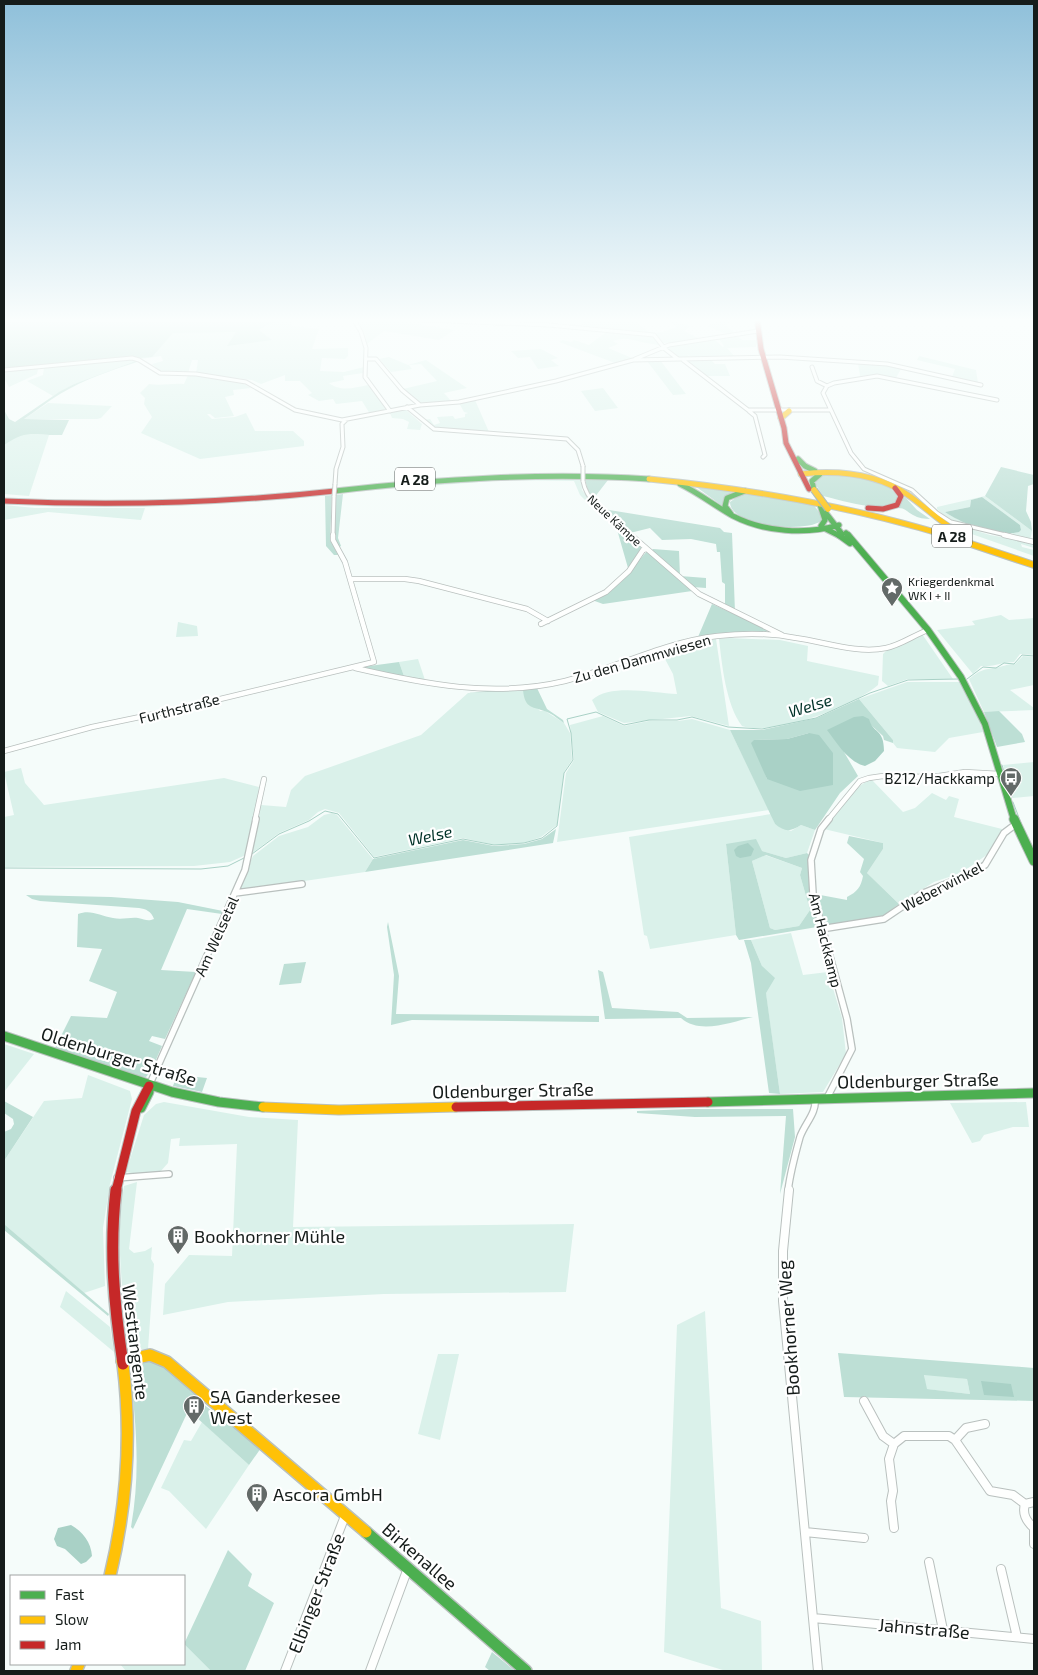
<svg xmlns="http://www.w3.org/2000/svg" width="1038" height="1675" viewBox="0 0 1038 1675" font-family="'Exo 2',sans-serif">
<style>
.green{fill:#daf1ea;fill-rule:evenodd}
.forest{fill:#bddfd5;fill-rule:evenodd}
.water{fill:#a9d1c6}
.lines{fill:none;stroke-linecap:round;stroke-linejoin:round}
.stream{stroke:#a9d1c6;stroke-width:1}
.street-far3-casing{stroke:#b9c0be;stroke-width:5}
.street-far2-casing{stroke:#b9c0be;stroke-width:6}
.street-far1-casing{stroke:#b9c0be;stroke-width:8}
.street-casing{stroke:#b9c0be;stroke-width:10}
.fast-far3-casing{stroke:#b9c0be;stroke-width:7}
.fast-far2-casing{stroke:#b9c0be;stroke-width:8}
.fast-far1-casing{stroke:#b9c0be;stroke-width:11}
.fast-casing{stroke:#b9c0be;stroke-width:14}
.slow-far3-casing{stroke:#b9c0be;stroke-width:7}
.slow-far2-casing{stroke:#b9c0be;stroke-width:8}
.slow-far1-casing{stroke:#b9c0be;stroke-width:11}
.slow-casing{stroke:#b9c0be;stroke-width:14}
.jam-far2-casing{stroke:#b9c0be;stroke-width:7}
.jam-far1-casing{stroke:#b9c0be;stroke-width:11}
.jam-casing{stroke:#b9c0be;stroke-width:14}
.street-far3{stroke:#fefffe;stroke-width:3}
.street-far2{stroke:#fefffe;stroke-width:4.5}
.street-far1{stroke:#fefffe;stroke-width:5.5}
.street{stroke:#fefffe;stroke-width:8}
.fast-far3{stroke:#4caf50;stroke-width:5}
.fast-far2{stroke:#4caf50;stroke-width:6}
.fast-far1{stroke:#4caf50;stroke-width:9}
.fast{stroke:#4caf50;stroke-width:11}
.slow-far3{stroke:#ffc107;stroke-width:5}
.slow-far2{stroke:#ffc107;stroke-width:6}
.slow-far1{stroke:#ffc107;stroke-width:9}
.slow{stroke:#ffc107;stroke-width:11}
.jam-far2{stroke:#c62828;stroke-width:5}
.jam-far1{stroke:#c62828;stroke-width:9}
.jam{stroke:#c62828;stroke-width:11}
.street-bridge-casing{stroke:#b9c0be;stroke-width:5;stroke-linecap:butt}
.slow-bridge-casing{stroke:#98a8a4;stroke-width:8;stroke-linecap:butt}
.street-bridge{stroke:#fefffe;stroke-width:3}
.slow-bridge{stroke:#ffc107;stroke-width:5.5}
.labels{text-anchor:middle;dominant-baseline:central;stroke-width:4.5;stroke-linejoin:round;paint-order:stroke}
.far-street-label{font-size:12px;fill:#151c1a;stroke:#fff}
.far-poi-label{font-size:12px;fill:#151c1a;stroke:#fff;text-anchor:start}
.shield{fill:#fff;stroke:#5b605f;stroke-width:1}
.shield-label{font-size:14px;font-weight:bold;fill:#151c1a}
.street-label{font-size:15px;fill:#151c1a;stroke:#fff}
.poi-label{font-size:15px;fill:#151c1a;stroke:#fff;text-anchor:end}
.water-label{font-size:16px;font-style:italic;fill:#003228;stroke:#fff}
.near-street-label{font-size:18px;fill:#151c1a;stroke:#fff}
.near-poi-label{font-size:18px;fill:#151c1a;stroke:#fff;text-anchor:start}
</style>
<rect width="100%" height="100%" fill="#f5fcfa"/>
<path class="green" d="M4,318H292L290,323L292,326L319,329L312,349L348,348V356L345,359L322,358L320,371L344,372L364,367L363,373L343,376L344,380L329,383C340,392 354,388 368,385L384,402L387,410L370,414L362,401L336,404L333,399L319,401L308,395L312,393L300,381H285V375L261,384L252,380L196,373L198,360H192L188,373L160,371L152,364L163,361L161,356L141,359L133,357Z
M585,318H632L650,333L586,326L581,324Z
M723,318H742L725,325L736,334L729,335L707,326Z
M356,319L394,320L454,330L439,340L384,331L367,344L365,334Z
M670,321L691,326L684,331L702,340L663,343L655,334L677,327Z
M609,330L653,336L661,346C653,343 648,344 641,342C630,339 624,337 613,341L618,344L608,348L632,358L615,363L559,342L563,340L571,342L574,340L589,345Z
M737,336L742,340H757L756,347L727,348L735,357L693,358L687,354L691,358H677L666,348L715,340L723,347L724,346L719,339Z
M541,349L558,358L551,360L559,366L538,369L530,357L518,358L511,351Z
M919,356L976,370L978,383L952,377L955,369L917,360Z
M389,357L408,365L426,360L467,388L444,393L451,401L421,403L403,389L437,381L421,364L409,365L412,369L391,372L379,359Z
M128,359L138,360L74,384L53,396L27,381L43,375L44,367Z
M660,360L686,394L673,395L647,361Z
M711,360L715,364H725L730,376H706L687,361Z
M858,363L902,367L896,378L877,375L860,376Z
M33,369H38L37,374L9,387L4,378V371Z
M188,375L242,383L251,388L233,390L234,395L225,397L234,416L215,418L210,414H207L212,419L235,417L246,413L255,431H293L304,441V446L200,459L141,433L152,417L144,404L145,398L140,393L149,384C162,386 171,383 184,384Z
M603,388L618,408L595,411L581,391Z
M475,400L489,432L437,428L423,420L430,419L434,425L440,423L437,417L453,416L455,419L465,417V414L468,413L464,412L459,403Z
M48,403L112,406L101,418L97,419H24Z
M405,409L422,424L420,430L407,429L409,422L403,419L392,418L390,413Z
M4,410L17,436L30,433L49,435L29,496L4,494Z
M508,478H581L582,490L589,499L585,500L580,495L574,481L507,480L362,491L463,480Z
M985,496L1032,531L1030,541C1004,535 954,528 937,509V507ZM982,497L1020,525L1021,530C1010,541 957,521 945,512L970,507L971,500Z
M4,505L35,508H145L141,520L48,512L4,520Z
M957,525L990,535L1034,543V548L1021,544L1022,547L1034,550V556L966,532Z
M1001,615L1009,620L1034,618V655L1020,654L1014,662C1001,662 996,667 981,666L973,674L937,630L975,625L972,621Z
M178,622L197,626L198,636L176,637Z
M922,634L953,679H908L888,686L882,681L883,654L887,650Z
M728,638L780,640L808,646L807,661L879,676L878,685C853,707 774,736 742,726C726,705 722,665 719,639Z
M716,639L729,726L691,716L624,723L598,712L592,700C610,683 653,693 677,694L673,674L665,659L671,649Z
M1023,656L1034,657V685L1010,690L1034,708V710L984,712L969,679C981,670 981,670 995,668C1002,667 1006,664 1015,664Z
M418,659L426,683L405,679L399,662Z
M907,682H961L977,713L983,732L949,738L935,752L897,748L893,743V740L859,699Z
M523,690L540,711H545L564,723L570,733L572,760L564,772L557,825L541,837L524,843L494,845L463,838L374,857L339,813L325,809L318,812L309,820L279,833L251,854L261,805L286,807L291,790L305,776L421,735L468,693Z
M603,716L624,726L649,721H678L692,719L730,730L769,810L557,842L566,773L574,760L570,725Z
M1034,762V796L1013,798L1003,765Z
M21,768L25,783L44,805L224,778L259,787L248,854L230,862L194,866L4,867V817L14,815L4,772Z
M871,779L903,812L915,808L932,793L946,800L949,796L959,799L954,817L1002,829L999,838L988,854L961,873L934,882L899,904L867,873L883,849V843L824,829C838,810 849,790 871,779Z
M332,813L337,815L373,859L365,872L238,891L253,856L279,836L308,827L324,815Z
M771,814L775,824L791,831L801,825L815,830L807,853L786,858L762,851L726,844L736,935L650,949L647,936L644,935L629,837Z
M765,855L802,868L800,875L810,910L799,926L775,930L770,928L752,861Z
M791,933L803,975L828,972L842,1018L846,1054L823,1092L780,1094L762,966L751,940Z
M4,1044L34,1054L4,1092Z
M88,1075L130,1091L132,1099L110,1184L103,1228L105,1286L84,1293L4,1224V1161L44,1101L82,1098Z
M164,1102L249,1117L298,1120L293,1227L574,1224L566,1292L384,1294L228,1302L163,1315L165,1284L189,1255L232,1256L237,1144L179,1146L180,1138L171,1139L168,1163L160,1172L137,1174L126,1172L144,1115L156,1104Z
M1026,1102L1029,1127H1013L984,1135L980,1141L972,1143L950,1103Z
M137,1182L129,1249L134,1253L145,1251L152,1247L151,1259L154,1264L148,1349H131L129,1344C122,1290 115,1239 124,1186Z
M66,1291L110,1327L114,1352L60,1307Z
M705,1311L721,1608L761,1621L762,1671H726L664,1652L677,1325Z
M438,1354H459L440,1440L418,1434Z
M924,1374L967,1379L970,1394L926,1389Z
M202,1422L249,1465L206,1529L169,1491L161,1488L184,1440L191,1441Z
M184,1644L211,1671H126L120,1664H184Z"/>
<path class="forest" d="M4,318H278L276,322L267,325L259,330L272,340L227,346L236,332L173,333L152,357L4,369Z
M138,360L140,361C112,370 85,379 60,394C48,401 36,411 24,419L69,420L62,435C34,436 29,428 4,445V410L9,419L15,422L59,392L74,384Z
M1001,467L1034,475V484L1028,486L1026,511L1031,522L1032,531L985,496Z
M831,474C852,475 887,476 898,498L894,504C871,511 845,501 823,496L816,485L815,481L818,477Z
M585,479L608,480L594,498L588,491Z
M696,485L730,491L733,494L724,504L721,505L695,486Z
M755,493L813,504L822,516L821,521C805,533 730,527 730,502L740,495Z
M343,494L338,538L341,546L339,547C330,534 336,511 336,495Z
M332,495L330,540L338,555H334L326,546L325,496Z
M904,497L906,498L917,510L930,519C925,519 918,518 913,515C907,512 906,508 898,508Z
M603,509L720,528L724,532L732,533L735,612L725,607V584L722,582L720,552H717L716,544L691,539L662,540L650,528L630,533Z
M618,525L642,547L628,568L616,526Z
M653,549L679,551L680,576L706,578V588L693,587L651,551Z
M647,551L692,591L603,604L592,600L607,593L620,583Z
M712,604L767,629L766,635L698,637Z
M399,662L405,679L363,669L362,667Z
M536,686L547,709L563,720L564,723C559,720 553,714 547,712C533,706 525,710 523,690L468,693Z
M859,699L893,740V743L884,740L883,736L870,724L844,752L858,776L840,793L815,830L801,825C790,832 785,832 775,824L730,730H762L817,718ZM809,733L767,779L754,740L787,739Z
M999,711L1022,734L1025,742L997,747L984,712Z
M556,829L553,843L365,872L373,859L463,840L494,846L524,844L542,839Z
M849,836L883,843V849L867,873L899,904L882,917L824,925L815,894L847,900V897C857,892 861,887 863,876L860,872L864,859L847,843Z
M756,839L762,851L786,858L807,853L809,855L810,893L817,927L739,940L736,935L726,844ZM766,855L802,868L800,875L810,910L799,926L775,930L770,928L752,861Z
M26,895L111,897L178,902L223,911L222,914L187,909L161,970L196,972L165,1039L152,1036L149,1041L162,1046L151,1071L146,1077L134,1076L54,1050L71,1016L107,1018L117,992L89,981L102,949L77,947L78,914C91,909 100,916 113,918C122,920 130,917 138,918C145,919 147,922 154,919C151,911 146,909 139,908L40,901L32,899Z
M388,922L399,976L396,1014L599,1016V1022L412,1020L391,1025L394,975L387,927Z
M744,940H751L762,966L775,978L766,993L780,1094L769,1093L751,963Z
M306,962L301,983L279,985L284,964Z
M598,970L603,972L612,1008L678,1012L687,1018L753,1017C731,1022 700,1035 681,1018L605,1019Z
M177,1075L207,1078L202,1092L173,1086Z
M4,1101L33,1117L4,1161V1132L11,1129L14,1124L13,1119L4,1113Z
M690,1109H793L795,1137L780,1194L786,1116L695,1117L637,1113V1111Z
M4,1224L109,1314L108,1316L4,1230Z
M838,1353L1034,1368V1401L844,1397ZM924,1375L967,1379L970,1394L927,1389Z
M152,1357L200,1394L189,1409L133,1529L131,1527C141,1472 136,1419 129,1364Z
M203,1404L261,1448L249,1465L196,1417Z
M228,1550L252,1574L248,1586L274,1603L245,1671H211L184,1644Z
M492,1652L515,1671H490L485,1667Z"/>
<path class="water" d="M982,497L1020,525L1021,530L1019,532C998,537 962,524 945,512L970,507L971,500Z
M863,716L869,719C873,734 884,728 884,751L875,761L865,766C848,762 837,743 827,730L854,717Z
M809,733L819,735L833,753V785L800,791L767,779L751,743L754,740L787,739Z
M748,843L754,849L751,856L740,858L736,856L734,850L738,846Z
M981,1381L1011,1384L1014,1397L984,1395Z
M71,1525C83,1532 91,1542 92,1556L86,1562L81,1564L65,1549L57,1546L54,1539L58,1528Z"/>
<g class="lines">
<path class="stream" d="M499,321H511
M518,321L553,324
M569,325L578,326
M967,679L983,667L996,668L1004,663L1014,664L1022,655L1034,656
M1002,765L1012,797
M1013,802L1021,823
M252,854L279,834L309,821L325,811L338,814L374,858L463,839L494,845L524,843L542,838L557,826L564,773L573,760L571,733L567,719L596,712L624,725L649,720H677L692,717L728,727L762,729L816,718L870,693L908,680L958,679
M4,868L201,869L228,866L246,857"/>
<g class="street-far3-casing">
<path id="street-far3" d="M353,318L361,332L366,348L365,377L390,411
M374,318L549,325L654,335L665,349L678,359
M367,359H376L402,390L420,405
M635,359L669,345L758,331
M683,360L748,410H800
M812,367L817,381L827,386
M4,370L132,358L139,360L160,373L196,374L246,382L295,410L342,420L420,405L459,402L556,381L633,360L780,357L887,364L981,385
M997,400L877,376L834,383L827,386L823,393L851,453L864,469L912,490L937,513L951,522L1010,536
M407,407L434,429L567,439L578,450L583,466
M797,410H829
M749,411L755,416L765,455L763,457
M583,481C587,505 615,521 632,536
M335,484L336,469L343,447L342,424L346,420
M333,536L334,496"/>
</g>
<g class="street-far2-casing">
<path id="street-far2" d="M631,535L699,594L782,635
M1004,535L1034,542
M350,579H405L419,581L527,609L548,621
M541,624L606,592L629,571L643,550L646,549
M355,668C424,684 494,698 565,681C616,668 664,642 717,636C743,633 771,633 796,638C825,642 857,654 886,648C901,645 914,635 928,630
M4,751L92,727L183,708L374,662L345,562L333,540V535
M255,820L264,779
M828,820L860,781L869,778L883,776L932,777L965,772L1000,774"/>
</g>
<g class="street-far1-casing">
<path id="street-far1" d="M235,893L302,884
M821,929L884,919L921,894L968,875L985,865L1004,833L1016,824
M149,1086L245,870L256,819
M827,1098L852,1049L847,1019L813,894L811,860L821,829L829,819
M117,1178L169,1174
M788,1191C790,1173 795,1155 800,1137C805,1123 817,1113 815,1098"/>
</g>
<g class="street-casing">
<path id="street" d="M789,1190L783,1251V1301L818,1671
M864,1401L883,1436L894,1444
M955,1440L966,1428L985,1424
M1034,1502L1025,1504C1022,1514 1026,1521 1034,1528
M894,1528L891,1501L893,1491L889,1459L894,1444L904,1436H949L955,1440L990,1491L1013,1495L1025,1504
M1034,1528V1544
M805,1532L864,1538
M929,1562L943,1630
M1001,1569L1017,1637
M813,1618L1034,1639
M285,1671L345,1516
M370,1671L408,1568"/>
</g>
<g class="fast-far3-casing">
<path id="fast-far3" d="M798,459L805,466L815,471
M680,484C699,493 715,506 733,516C764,532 806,535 839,525
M814,490L812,481L820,474
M335,491C440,479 544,472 649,479
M820,505L825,520L821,526
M822,508L842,534
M731,514L725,506L727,498L745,491
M826,529L840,536
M846,533L849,536"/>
</g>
<g class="fast-far2-casing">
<path id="fast-far2" d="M839,535L850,543
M848,535L928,630L961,677L985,724L1014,820"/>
</g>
<g class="fast-far1-casing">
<path id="fast-far1" d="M1014,819L1034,861
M4,1036L172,1092L219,1102L263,1107
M708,1102L1034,1093
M141,1108L149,1092V1086"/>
</g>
<g class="fast-casing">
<path id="fast" d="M366,1532L526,1671"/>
</g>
<g class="slow-far3-casing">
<path id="slow-far3" d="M781,418L789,411
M801,474C838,470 876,473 908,495C926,507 940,523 960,533
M649,479C751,489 850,506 948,536"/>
</g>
<g class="slow-far2-casing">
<path id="slow-far2" d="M944,535L1034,565"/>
</g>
<g class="slow-far1-casing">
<path id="slow-far1" d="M263,1107L339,1110L456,1107"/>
</g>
<g class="slow-casing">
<path id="slow" d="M122,1361L150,1355L167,1362L366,1532
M110,1576C127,1505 132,1436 123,1364
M76,1671L79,1664"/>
</g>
<g class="jam-far2-casing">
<path id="jam-far2" d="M757,318L761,349L784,428L786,443L809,489
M4,501C115,506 225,503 335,491
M868,508L883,509L897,505L901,496L895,488"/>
</g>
<g class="jam-far1-casing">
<path id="jam-far1" d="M456,1107L708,1102
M116,1191L136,1111L149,1086"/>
</g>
<g class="jam-casing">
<path id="jam" d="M116,1190C109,1249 114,1305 123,1364"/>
</g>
<use href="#street-far3" class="street-far3"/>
<use href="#street-far2" class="street-far2"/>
<use href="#street-far1" class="street-far1"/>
<use href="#street" class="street"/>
<use href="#fast-far3" class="fast-far3"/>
<use href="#fast-far2" class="fast-far2"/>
<use href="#fast-far1" class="fast-far1"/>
<use href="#fast" class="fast"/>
<use href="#slow-far3" class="slow-far3"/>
<use href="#slow-far2" class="slow-far2"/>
<use href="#slow-far1" class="slow-far1"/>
<use href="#slow" class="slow"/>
<use href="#jam-far2" class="jam-far2"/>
<use href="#jam-far1" class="jam-far1"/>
<use href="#jam" class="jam"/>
<g class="street-bridge-casing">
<path id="street-bridge" d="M583,466V481
M334,496L335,484"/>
</g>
<g class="slow-bridge-casing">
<path id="slow-bridge" d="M814,490L828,509"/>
</g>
<use href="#street-bridge" class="street-bridge"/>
<use href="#slow-bridge" class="slow-bridge"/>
</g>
<linearGradient id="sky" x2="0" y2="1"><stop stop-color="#8fc0da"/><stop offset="0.58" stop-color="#fafefd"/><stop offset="1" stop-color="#fafefd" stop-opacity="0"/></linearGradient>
<rect width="1038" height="553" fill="url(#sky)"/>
<defs>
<g id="sight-pin" transform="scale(1.125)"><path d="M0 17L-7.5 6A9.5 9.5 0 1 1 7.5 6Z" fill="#636a68" stroke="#fff"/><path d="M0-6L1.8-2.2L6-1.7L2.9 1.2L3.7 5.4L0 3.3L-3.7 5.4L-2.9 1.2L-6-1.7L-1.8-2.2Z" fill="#fff"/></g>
<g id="bus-pin" transform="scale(1.125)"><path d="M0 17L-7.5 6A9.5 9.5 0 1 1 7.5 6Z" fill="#636a68" stroke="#fff"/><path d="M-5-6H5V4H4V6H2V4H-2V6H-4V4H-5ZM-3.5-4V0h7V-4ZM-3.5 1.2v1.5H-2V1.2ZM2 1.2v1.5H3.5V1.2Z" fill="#fff"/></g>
<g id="building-pin" transform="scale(1.125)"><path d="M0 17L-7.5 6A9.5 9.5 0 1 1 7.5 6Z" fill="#636a68" stroke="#fff"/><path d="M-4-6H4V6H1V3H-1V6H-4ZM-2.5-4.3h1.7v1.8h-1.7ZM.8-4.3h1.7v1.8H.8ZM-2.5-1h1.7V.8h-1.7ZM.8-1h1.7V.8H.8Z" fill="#fff"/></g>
</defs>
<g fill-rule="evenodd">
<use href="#sight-pin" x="892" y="588"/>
<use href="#bus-pin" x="1011" y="778"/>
<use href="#building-pin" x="178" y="1236"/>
<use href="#building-pin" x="194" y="1406"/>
<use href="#building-pin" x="257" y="1494"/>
</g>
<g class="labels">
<g class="far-street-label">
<text transform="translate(615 520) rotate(43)">Neue Kämpe</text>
</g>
<g class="far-poi-label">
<text x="908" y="581">Kriegerdenkmal<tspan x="908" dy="14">WK I + II</tspan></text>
</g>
<g class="shield">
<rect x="395" y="467.5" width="40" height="23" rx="4"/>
<rect x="932" y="524.5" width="40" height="23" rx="4"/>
</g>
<g class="shield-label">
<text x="415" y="479">A 28</text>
<text x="952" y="536">A 28</text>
</g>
<g class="street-label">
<text transform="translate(642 658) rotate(-16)">Zu den Dammwiesen</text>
<text transform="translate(179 708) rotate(-14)">Furthstraße</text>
<text transform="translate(942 886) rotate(-28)">Weberwinkel</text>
<text transform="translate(216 936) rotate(-66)">Am Welsetal</text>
<text transform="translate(826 940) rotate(76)">Am Hackkamp</text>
</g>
<g class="poi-label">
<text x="995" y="778">B212/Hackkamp</text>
</g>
<g class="water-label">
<text transform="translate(810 705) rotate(-17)">Welse</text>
<text transform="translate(430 835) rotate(-12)">Welse</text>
</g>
<g class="near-street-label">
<text transform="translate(119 1056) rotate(17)">Oldenburger Straße</text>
<text transform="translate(918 1080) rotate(-1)">Oldenburger Straße</text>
<text transform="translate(513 1090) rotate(-1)">Oldenburger Straße</text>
<text transform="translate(788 1328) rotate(-94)">Bookhorner Weg</text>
<text transform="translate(136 1342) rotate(83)">Westtangente</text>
<text transform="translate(420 1556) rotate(41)">Birkenallee</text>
<text transform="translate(316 1593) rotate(-69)">Elbinger Straße</text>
<text transform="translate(924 1628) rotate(5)">Jahnstraße</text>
</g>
<g class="near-poi-label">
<text x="194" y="1236">Bookhorner Mühle</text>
<text x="210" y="1396">SA Ganderkesee<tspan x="210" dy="21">West</tspan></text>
<text x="273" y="1494">Ascora GmbH</text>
</g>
</g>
<rect width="1038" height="1675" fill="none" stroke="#151c1a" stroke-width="10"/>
<rect x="10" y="1575" width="175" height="90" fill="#ffffff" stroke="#a1a4a3"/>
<rect x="20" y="1591" width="25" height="8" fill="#4caf50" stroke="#a1a4a3"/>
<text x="55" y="1600" font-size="15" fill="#151c1a">Fast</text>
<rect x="20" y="1616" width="25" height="8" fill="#ffc107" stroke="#a1a4a3"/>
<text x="55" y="1625" font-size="15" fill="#151c1a">Slow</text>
<rect x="20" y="1641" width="25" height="8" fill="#c62828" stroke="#a1a4a3"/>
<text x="55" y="1650" font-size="15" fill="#151c1a">Jam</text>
</svg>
